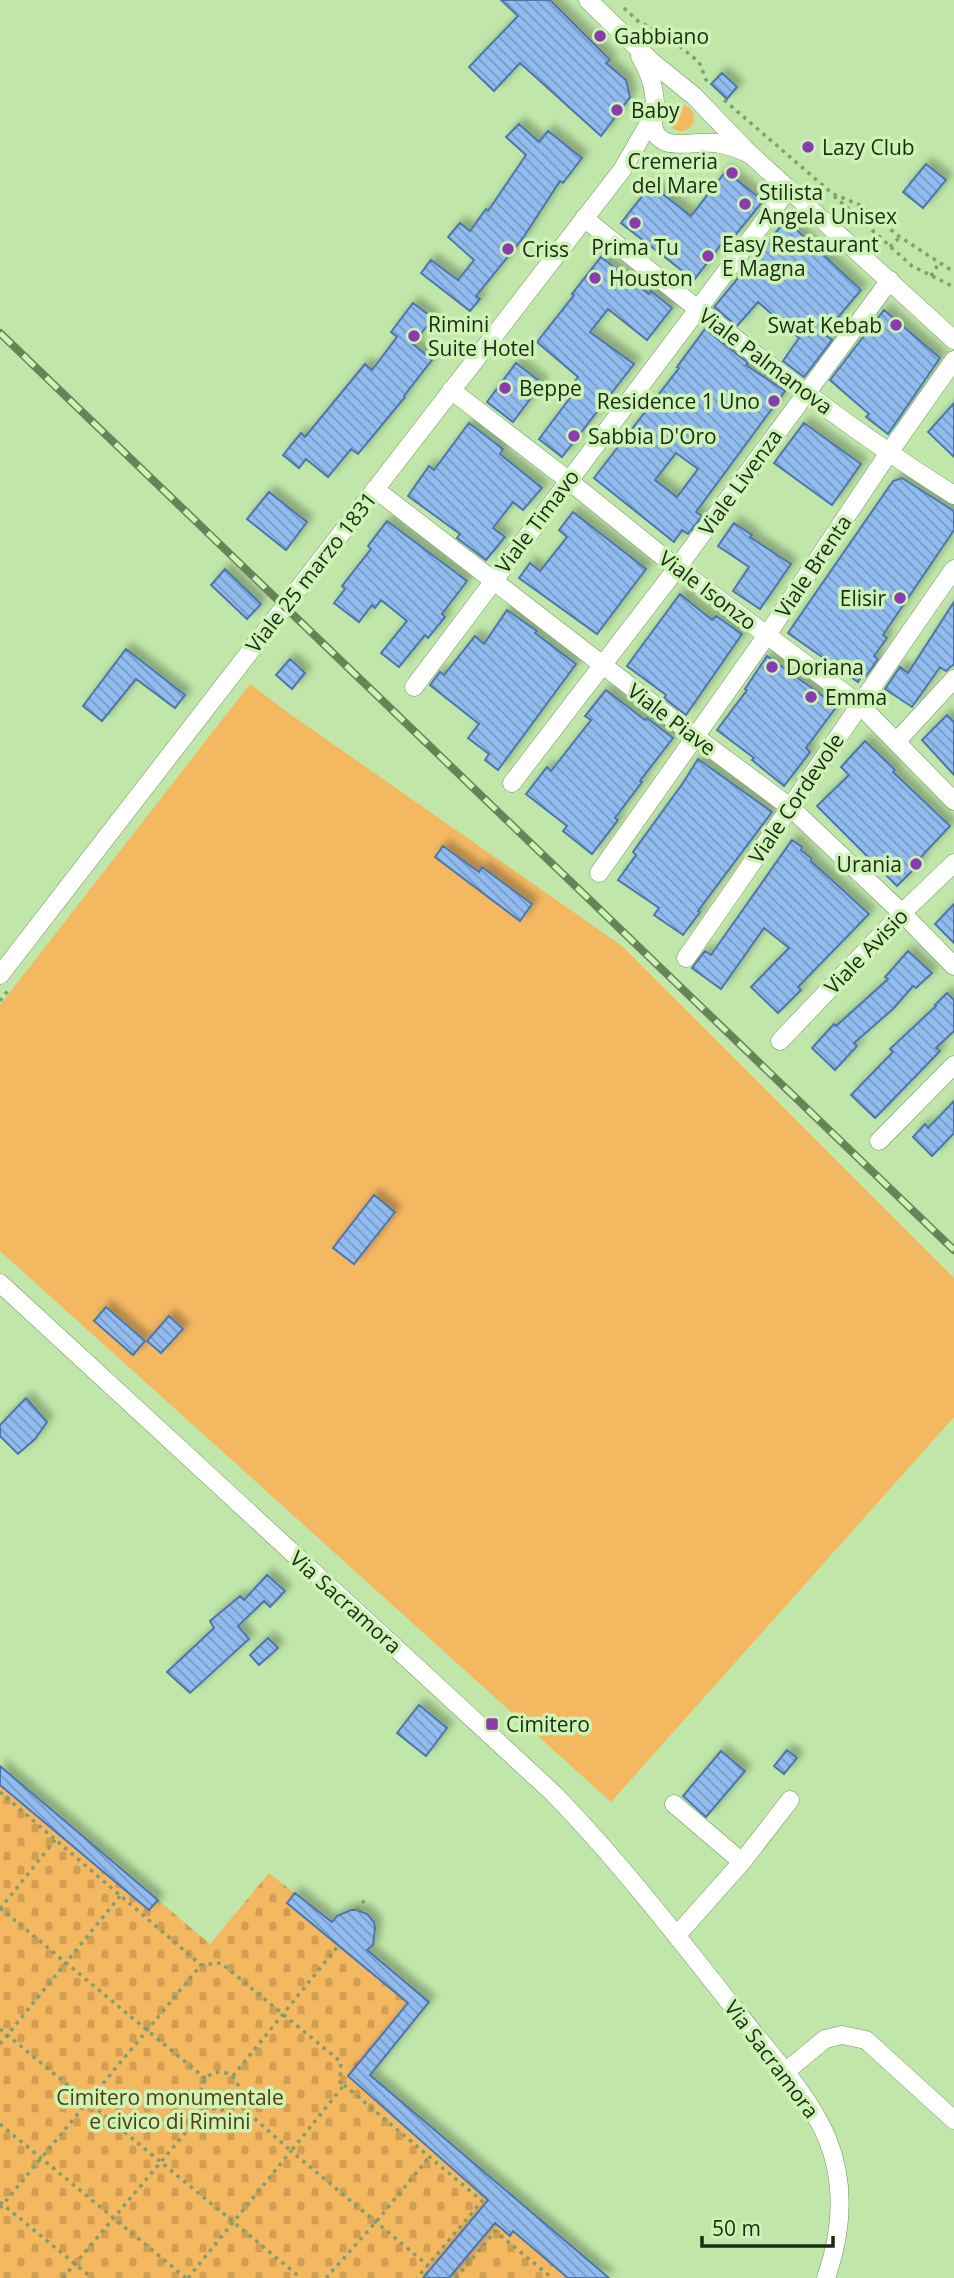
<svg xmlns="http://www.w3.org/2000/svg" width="954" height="2278" viewBox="0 0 954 2278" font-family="'Open Sans',sans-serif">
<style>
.green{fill:#f4b861}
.cemetery{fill:url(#cemetery-stones)}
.building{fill:url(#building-back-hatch);stroke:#4e77aa;stroke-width:2;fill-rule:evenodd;filter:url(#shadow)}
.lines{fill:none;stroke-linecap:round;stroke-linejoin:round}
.minor-casing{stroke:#71955b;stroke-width:19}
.path{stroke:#809e6f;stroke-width:3.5;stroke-dasharray:3.5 5;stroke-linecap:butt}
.minor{stroke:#fff;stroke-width:18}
.rail-casing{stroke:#688259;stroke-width:8}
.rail{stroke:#cdf4b6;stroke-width:5;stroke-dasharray:16;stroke-linecap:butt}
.poi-dot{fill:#8b3cac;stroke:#cdf4b6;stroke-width:2.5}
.labels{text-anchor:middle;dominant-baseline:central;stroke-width:7;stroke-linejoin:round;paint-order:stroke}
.poi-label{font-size:21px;fill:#1c2b13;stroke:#cdf4b6;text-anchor:start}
.street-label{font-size:21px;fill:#1c2b13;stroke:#cdf4b6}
.park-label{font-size:21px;fill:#573b0f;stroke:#cdf4b6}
</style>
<defs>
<pattern id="cemetery-stones" width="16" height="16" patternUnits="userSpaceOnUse" patternTransform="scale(1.75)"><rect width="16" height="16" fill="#f4b861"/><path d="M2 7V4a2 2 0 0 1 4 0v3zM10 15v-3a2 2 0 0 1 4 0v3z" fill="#d19e53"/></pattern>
<pattern id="building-back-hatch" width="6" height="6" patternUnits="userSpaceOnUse" patternTransform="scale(1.75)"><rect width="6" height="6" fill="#92bcf0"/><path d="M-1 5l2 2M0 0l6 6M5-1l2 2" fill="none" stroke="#7699c1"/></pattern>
<filter id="shadow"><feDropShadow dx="6" dy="-6" stdDeviation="3.5" flood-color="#0004"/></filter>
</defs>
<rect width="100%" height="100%" fill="#c0e7a9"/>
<path class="green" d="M668 118a13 13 0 1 1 26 0a13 13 0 1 1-26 0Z
M250,684L290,714L622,946L954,1278V1417L611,1802L0,1251V1005Z"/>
<path class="cemetery" d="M0,1766L210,1944L269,1873L331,1922L340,1913L343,1915L357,1910L367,1914L374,1922L372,1938L375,1941L368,1951L429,2002L371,2075L609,2278H0Z"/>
<path class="building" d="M501,0H550L610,60L606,63L626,80L630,97L601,136L520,63L494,91L469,67L518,16Z
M722,73L737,87L727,99L711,84Z
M519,124L539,142L548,131L582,158L563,183L560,181L523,238L476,296L480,299L470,311L421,273L431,260L458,280L474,260L448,237L460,223L470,231L486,209L488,211L526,155L506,137Z
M926,164L946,180L923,208L903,192Z
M726,171L763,201L733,238L729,234L694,280L621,223L651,185L691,216Z
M786,220L861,290L824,334L832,340L804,377L783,361L799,338L758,302L737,326L714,307Z
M601,257L649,294L651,291L672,308L647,340L608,309L590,332L634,364L562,457L539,439L579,386L574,382L578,377L537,342L574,295L572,294Z
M413,303L433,318L413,344L432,360L404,396L405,397L358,454L351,449L328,477L306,459L299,468L283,455L301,433L305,437L365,364L372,370L397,337L391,332Z
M884,310L940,358L888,434L866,417L869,414L830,380Z
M705,329L748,363L746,365L785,391L696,512L702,516L688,534L682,530L674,542L594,478L679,368L677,367ZM676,453L698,469L677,497L655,480Z
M516,363L542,383L513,422L487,402Z
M954,403V457L928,432Z
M469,423L503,449L500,454L542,488L523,510L513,502L493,528L505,537L486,560L457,538L460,534L408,496L429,466L434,470Z
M804,423L861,464L832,505L774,463Z
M902,478L954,511V530L883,635L887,638L874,656L878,659L866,676L863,674L858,682L788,633L893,481Z
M269,492L307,522L286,550L247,519Z
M573,512L646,569L597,634L519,578L530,563L540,571L567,537L559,530Z
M387,521L467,581L442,614L445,617L428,638L425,635L399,667L381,653L407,621L381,600L375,608L372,605L359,622L334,603L345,589L342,586L371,549L368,546Z
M734,523L752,535L750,537L791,564L760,609L733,591L749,567L718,546Z
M225,569L261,604L247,619L211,585Z
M680,594L712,620L716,616L742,634L686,715L664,698L666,695L627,666Z
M954,602V664L946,671L940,667L912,707L885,689L900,667L908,673Z
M507,610L537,631L535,633L576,664L498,770L485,760L489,754L468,738L479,724L430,685L440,672L444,675L475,636L484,644Z
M126,649L185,695L175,708L136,679L102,721L83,706Z
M767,656L837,706L806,748L810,752L784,786L752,760L754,758L717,730L747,690L745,689Z
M290,659L305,673L292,689L276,675Z
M606,690L645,720L647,718L673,738L640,781L642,782L615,818L618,820L592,854L563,831L567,826L526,794L547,767L551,771L591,720L585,716Z
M947,715L954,722V775L922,740Z
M865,741L895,770L893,772L950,826L917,861L920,863L897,886L817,806L849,775L841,767Z
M698,759L772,812L698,911L700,912L683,935L654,915L659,908L618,880L636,855L633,852L683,783Z
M792,840L802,847L801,850L811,858V861L869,914L798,987L801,990L778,1013L751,987L789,948L764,928L721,989L692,968L705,951L711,955Z
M443,846L479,872L482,867L532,904L520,921L435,857Z
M954,904V943L935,924Z
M908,951L932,973L916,988L913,986L893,1009L854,1043L857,1046L835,1070L812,1048L834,1024L836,1026L888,979L885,977Z
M947,993L954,1000V1031L936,1048L940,1051L875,1118L851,1095L893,1052L890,1049L936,1006L935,1005Z
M954,1101V1133L932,1156L913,1137L925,1124L928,1128Z
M374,1195L395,1212L354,1264L333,1248Z
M106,1307L145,1341L133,1355L94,1321Z
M169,1316L183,1329L161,1353L147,1341Z
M26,1398L47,1422L35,1439L18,1454L0,1436V1425Z
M267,1575L285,1591L270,1607L264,1601L238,1626L249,1639L190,1693L167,1672L214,1628L210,1621L240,1596L244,1600Z
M268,1638L278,1648L259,1665L250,1655Z
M419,1705L447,1728L426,1756L397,1733Z
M787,1750L797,1758L784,1774L774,1766Z
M721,1751L745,1771L706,1817L683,1796Z
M0,1766L158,1900L149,1910L0,1785Z
M295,1893L332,1922L337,1916L351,1910H357L367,1914L374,1922L375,1928L373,1945L367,1950L429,2002L370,2075L609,2278H568L513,2231L510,2236L495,2223L449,2278H423L488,2200L348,2076L408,2003L287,1903Z"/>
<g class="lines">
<g class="minor-casing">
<path id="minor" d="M588,0L652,62L694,96L750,154L954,340
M640,56C649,72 654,85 655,103C655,109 652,114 653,120C653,156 694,140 715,143C727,145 737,148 747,153
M584,218C704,314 823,413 954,495
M451,390L568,480L677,568L859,704L954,801
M375,489L696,737L791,808L902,913L954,966
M414,687L789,188
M896,742L954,679
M512,783L677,568L890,280
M599,873L767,635L888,454L954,360
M686,958C777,829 863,698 954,569
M0,975L622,170L652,118
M780,1041L902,913L954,863
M879,1141L954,1065
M0,1283L553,1793C621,1863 680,1940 741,2017C770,2054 809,2095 827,2138C846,2184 842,2232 826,2278
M674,1804L742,1862
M677,1935L742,1862L790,1800
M785,2072L825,2039L842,2035L866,2040L954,2120"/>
</g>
<path class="path" d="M624,8L639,22L663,33L699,62L707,82
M724,100L833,194L860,205L900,237L954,272
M834,196L912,266L954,287
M890,247L900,237
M931,276L939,263
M0,1001L9,989
M0,1792L201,1965
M0,1908L206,2079
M0,1909L55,1840
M357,1910L366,1898
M0,2029L301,2278
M0,2044L120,1896
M201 2091a19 19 0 1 1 38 0a19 19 0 1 1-38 0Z
M233,2076L338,1946
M344,2085L482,2201L417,2278
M0,2124L186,2278
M0,2202L92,2278
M0,2208L201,1965L221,1963L341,2062L340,2082L344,2085L291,2151L236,2102
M63,2278L208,2106
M188,2278L291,2151L431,2268
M326,2278L376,2222L430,2156
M456,2278L495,2231L552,2278"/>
<use href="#minor" class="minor"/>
<g class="rail-casing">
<path id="rail" d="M0,333L954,1250"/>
</g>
<use href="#rail" class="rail"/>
</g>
<g class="poi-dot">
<circle cx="600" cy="36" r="7"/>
<circle cx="617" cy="110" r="7"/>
<circle cx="808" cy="147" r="7"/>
<circle cx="732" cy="173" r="7"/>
<circle cx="745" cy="204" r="7"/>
<circle cx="635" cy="223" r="7"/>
<circle cx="508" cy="249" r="7"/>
<circle cx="708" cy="256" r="7"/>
<circle cx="595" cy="278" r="7"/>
<circle cx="896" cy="325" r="7"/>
<circle cx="414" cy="336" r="7"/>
<circle cx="505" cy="388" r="7"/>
<circle cx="774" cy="401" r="7"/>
<circle cx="574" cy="436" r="7"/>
<circle cx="900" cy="598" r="7"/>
<circle cx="772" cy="667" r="7"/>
<circle cx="811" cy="697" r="7"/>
<circle cx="916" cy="864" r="7"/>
<rect x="485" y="1717" width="14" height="14" rx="3.5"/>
</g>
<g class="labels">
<g class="poi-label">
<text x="614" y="36">Gabbiano</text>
<text x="631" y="110">Baby</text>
<text x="822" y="147">Lazy Club</text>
<text x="718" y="161" text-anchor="end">Cremeria<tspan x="718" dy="24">del Mare</tspan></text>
<text x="759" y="192">Stilista<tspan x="759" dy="24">Angela Unisex</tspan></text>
<text x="722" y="244">Easy Restaurant<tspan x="722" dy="24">E Magna</tspan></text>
<text x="635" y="247" text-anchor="middle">Prima Tu</text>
<text x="522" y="249">Criss</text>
<text x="609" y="278">Houston</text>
<text x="428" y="324">Rimini<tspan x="428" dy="24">Suite Hotel</tspan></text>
<text x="882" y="325" text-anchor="end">Swat Kebab</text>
<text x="519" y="388">Beppe</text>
<text x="760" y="401" text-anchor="end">Residence 1 Uno</text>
<text x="588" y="436">Sabbia D'Oro</text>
<text x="886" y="598" text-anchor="end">Elisir</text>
<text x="786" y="667">Doriana</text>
<text x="825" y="697">Emma</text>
<text x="902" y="864" text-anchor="end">Urania</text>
<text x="506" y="1724">Cimitero</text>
</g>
<g class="street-label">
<text transform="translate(766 361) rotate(37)">Viale Palmanova</text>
<text transform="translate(740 482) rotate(-54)">Viale Livenza</text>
<text transform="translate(537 521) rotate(-53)">Viale Timavo</text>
<text transform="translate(813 566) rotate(-56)">Viale Brenta</text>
<text transform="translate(311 572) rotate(-52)">Viale 25 marzo 1831</text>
<text transform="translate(708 590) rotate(37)">Viale Isonzo</text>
<text transform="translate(672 719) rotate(37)">Viale Piave</text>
<text transform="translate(796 798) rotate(-56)">Viale Cordevole</text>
<text transform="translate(866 951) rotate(-46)">Viale Avisio</text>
<text transform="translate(346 1602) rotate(42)">Via Sacramora</text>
<text transform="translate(772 2059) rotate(53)">Via Sacramora</text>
</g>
<g class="park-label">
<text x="170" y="2097">Cimitero monumentale<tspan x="170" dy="24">e civico di Rimini</tspan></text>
</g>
</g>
<path d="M702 2236v10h131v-10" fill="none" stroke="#1c2b13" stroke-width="3.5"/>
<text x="712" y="2236" font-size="21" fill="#1c2b13" stroke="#cdf4b6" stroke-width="5" paint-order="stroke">50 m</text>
</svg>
